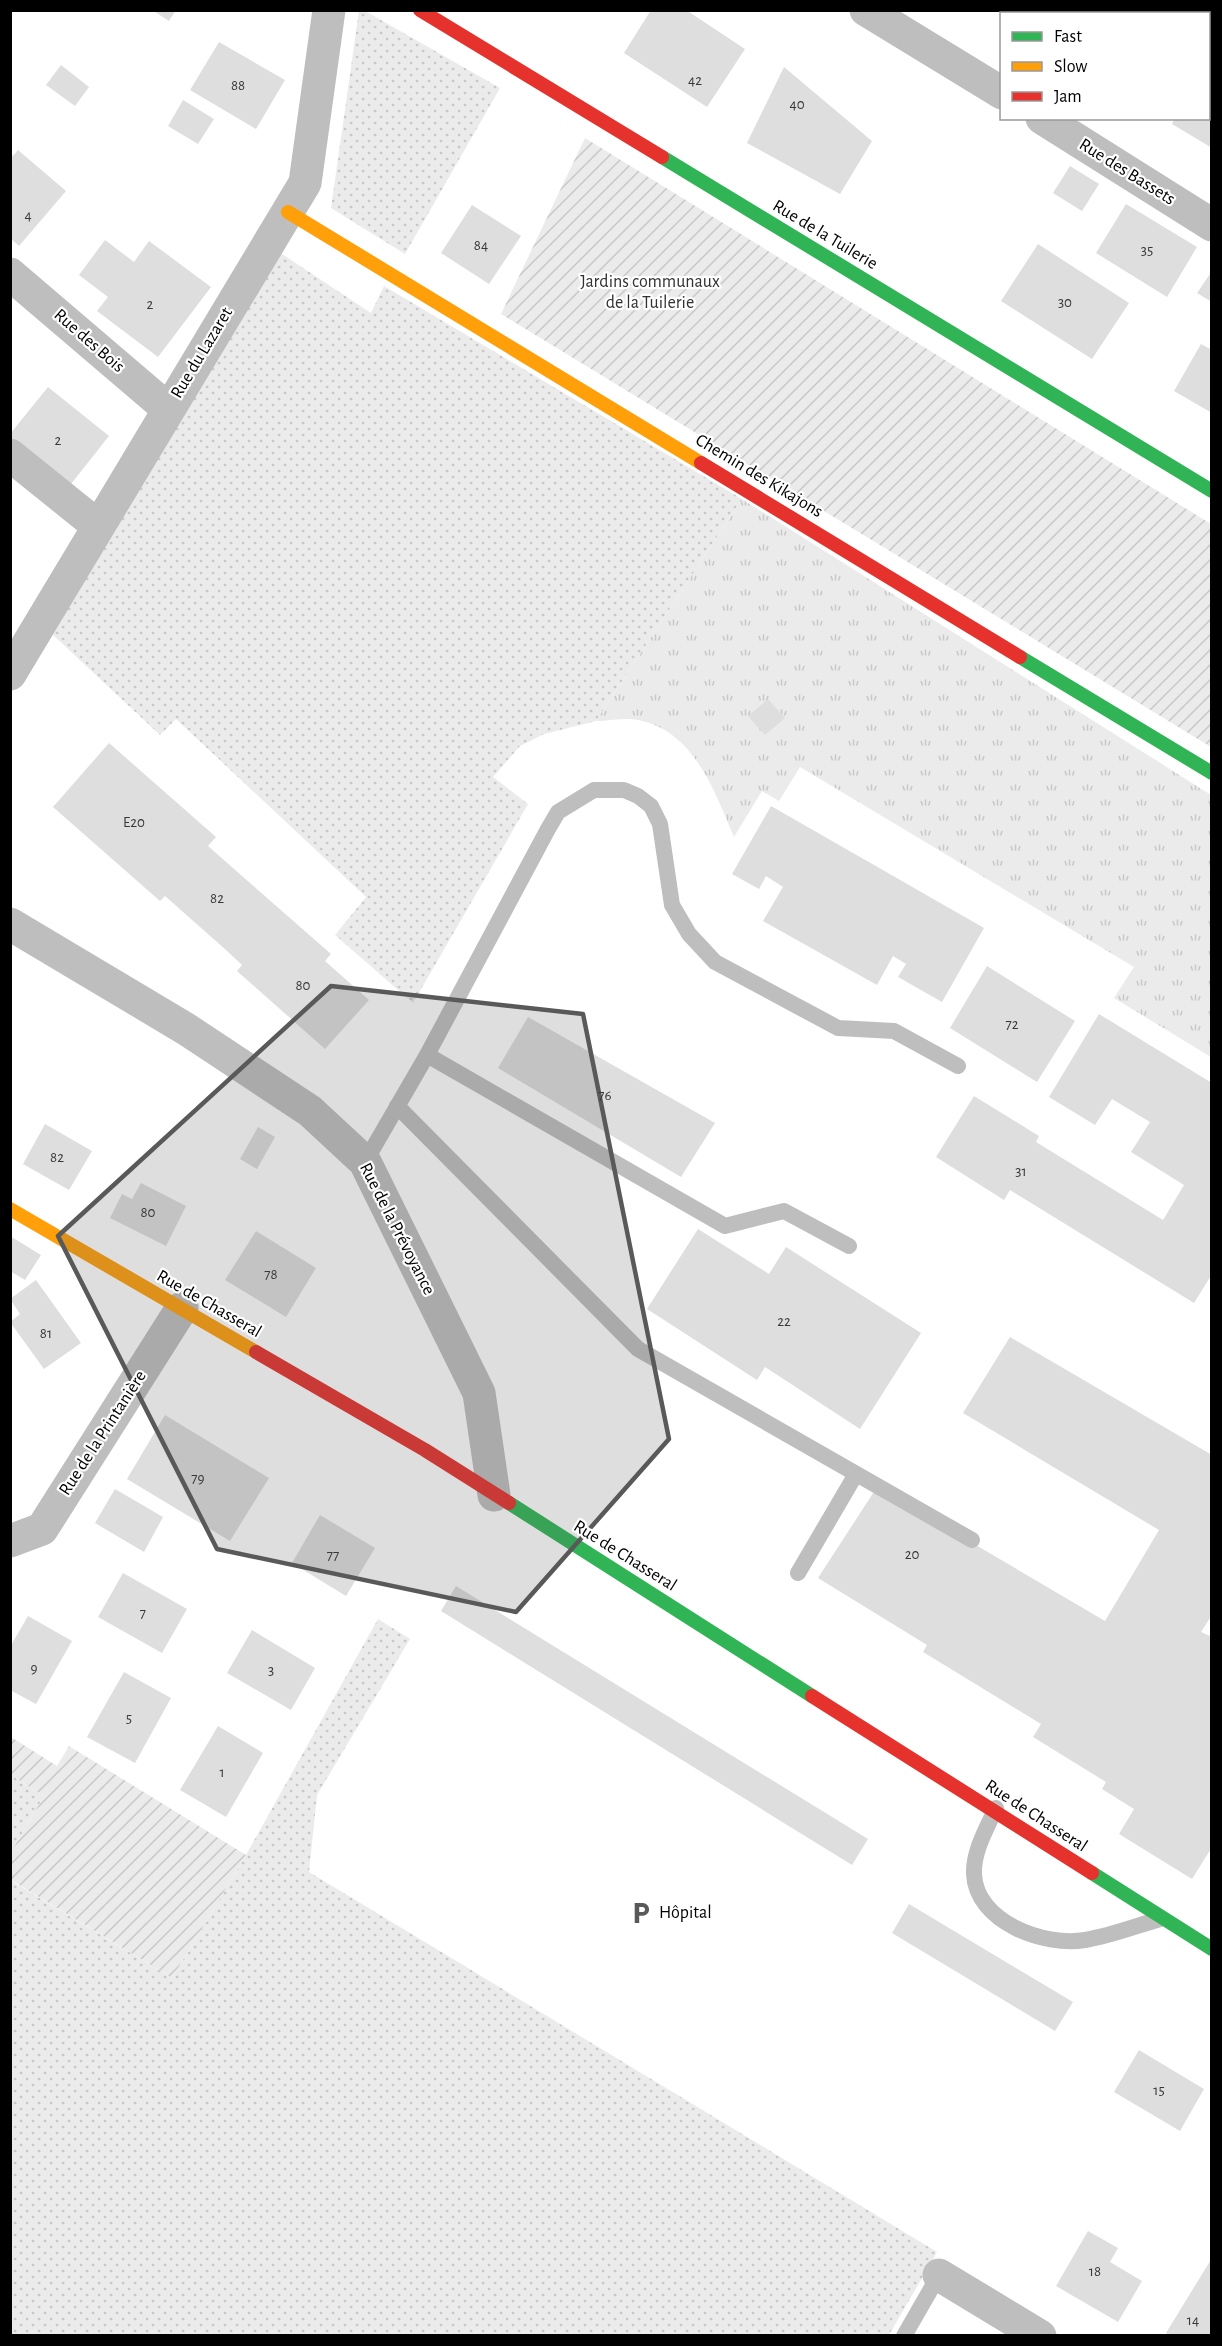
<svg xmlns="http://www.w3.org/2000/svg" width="1222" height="2346" viewBox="0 0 1222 2346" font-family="'Alegreya Sans',sans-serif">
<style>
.grass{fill:url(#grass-dots)}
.park{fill:url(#park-tufts)}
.garden{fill:url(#garden-furrows)}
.building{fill:#dedede}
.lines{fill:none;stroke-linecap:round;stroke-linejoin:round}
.lane{stroke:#bebebe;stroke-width:16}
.street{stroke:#bebebe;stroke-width:33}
.fast{stroke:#30b455;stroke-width:14}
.slow{stroke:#ff9f0a;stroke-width:14}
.jam{stroke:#e5322d;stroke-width:14}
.marked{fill:#595959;fill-opacity:0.2;stroke:#595959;stroke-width:4.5;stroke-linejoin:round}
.labels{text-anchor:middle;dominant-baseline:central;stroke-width:4.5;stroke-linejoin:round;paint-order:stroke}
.number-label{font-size:15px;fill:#383838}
.street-label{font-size:18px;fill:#000;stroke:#fff}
.park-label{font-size:18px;fill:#313131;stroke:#fff}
.poi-label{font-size:18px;fill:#000;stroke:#fff;text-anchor:start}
</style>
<defs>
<pattern id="grass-dots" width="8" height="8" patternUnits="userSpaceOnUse" patternTransform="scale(1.5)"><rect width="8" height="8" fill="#ebebeb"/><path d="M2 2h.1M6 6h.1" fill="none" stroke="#c8c8c8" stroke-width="1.8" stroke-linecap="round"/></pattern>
<pattern id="park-tufts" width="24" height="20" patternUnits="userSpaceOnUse" patternTransform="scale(1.5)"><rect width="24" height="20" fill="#ebebeb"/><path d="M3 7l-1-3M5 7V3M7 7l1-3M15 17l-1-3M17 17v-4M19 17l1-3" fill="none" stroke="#c8c8c8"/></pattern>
<pattern id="garden-furrows" width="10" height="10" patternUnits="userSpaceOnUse" patternTransform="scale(1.5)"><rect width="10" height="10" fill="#ebebeb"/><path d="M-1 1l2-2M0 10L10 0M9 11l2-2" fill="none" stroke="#c8c8c8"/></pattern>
</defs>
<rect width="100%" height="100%" fill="#fff"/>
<path class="grass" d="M359,11H365L500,88L405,254L331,208Z
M279,252L371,313L384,286L742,499L596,721L544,734L520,746L493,777L528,804L413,1003L335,935L366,897L176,719L160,735L52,634Z
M378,1619L410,1639L317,1795L309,1872L937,2252L889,2335H11L10,1880L172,1978L246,1855Z
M11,1775L44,1796L11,1852Z"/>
<path class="park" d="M742,499L1211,795V1057L1114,998L1134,967L800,767L779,801L762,791L734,837C714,790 694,731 638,720C625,717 609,721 596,721Z"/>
<path class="garden" d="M585,138L1211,524V747L501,314Z
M11,1737L57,1766L69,1746L246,1855L172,1978L11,1880V1852L44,1796L11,1775Z"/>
<path class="building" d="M152,10H176L169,21Z
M651,10H686L745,49L707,107L624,53Z
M219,42L285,80L256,129L190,90Z
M61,65L89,87L75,106L46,85Z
M784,67L872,141L840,194L747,143Z
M1212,73V148L1172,124L1175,118H1208V74Z
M183,100L214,119L198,144L168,126Z
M18,150L66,191L19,246L10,238V159Z
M1070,166L1099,184L1082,211L1053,193Z
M1126,204L1197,247L1167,297L1096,253Z
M472,205L521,236L489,284L441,253Z
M105,240L134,262L149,241L211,287L158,357L97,311L108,297L79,275Z
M1038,244L1129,303L1092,359L1001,301Z
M1212,271V302L1197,293Z
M1201,344L1212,350V413L1174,391Z
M48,387L109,436L67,489L10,444V434Z
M768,699L785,718L765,735L748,716Z
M109,743L216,837L208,846L331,954L325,961L369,1000L325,1049L237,971L242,965L226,950L165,896L160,901L53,807Z
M771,806L984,928L942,1002L898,977L906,964L893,956L877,985L763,921L783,887L766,876L759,889L732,874Z
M987,966L1075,1021L1037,1082L950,1028Z
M1099,1014L1212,1083V1274L1194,1303L1010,1190L1004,1200L936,1157L974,1096L1039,1136L1036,1142L1163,1220L1184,1185L1131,1152L1150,1122L1112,1099L1095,1125L1049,1097Z
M528,1017L715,1123L681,1177L498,1068Z
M45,1124L92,1151L69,1190L23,1164Z
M258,1127L275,1137L257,1169L240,1159Z
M141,1183L186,1206L166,1246L110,1218L122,1194L132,1199Z
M698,1229L769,1274L786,1247L921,1333L860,1429L765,1367L757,1380L647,1309Z
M256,1231L316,1268L286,1317L225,1280Z
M10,1236L41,1255L25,1280L10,1271Z
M36,1280L81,1343L44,1369L10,1322L20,1314L10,1299Z
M1010,1337L1212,1455V1615L1201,1632L1212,1637V1847L1192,1879L1119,1834L1134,1809L1102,1789L1106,1782L1033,1737L1041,1724L923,1652L927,1645L818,1578L877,1487L1105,1621L1159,1530L963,1413Z
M165,1415L269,1478L230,1541L127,1479Z
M115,1489L163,1517L144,1552L95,1523Z
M320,1515L375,1548L346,1596L292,1563Z
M123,1573L187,1609L162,1653L98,1617Z
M456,1586L868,1839L852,1865L441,1611Z
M28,1616L72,1641L36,1704L10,1690V1647Z
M252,1630L315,1668L291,1710L227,1673Z
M124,1672L171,1698L135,1763L87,1737Z
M218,1726L263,1753L226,1817L180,1790Z
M909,1904L1073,2002L1055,2031L892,1933Z
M1139,2050L1204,2089L1180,2131L1114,2092Z
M1088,2231L1118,2248L1110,2262L1142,2281L1118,2322L1056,2286Z
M1212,2258V2336H1170L1166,2333Z"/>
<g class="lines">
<path class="lane" d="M1064,14L1065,10
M427,1055L725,1226L784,1211L849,1246
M397,1106L638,1349L972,1540
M365,1162L427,1055L548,829L558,812L594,790H624L638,796L651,806L660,824L672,905L689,934L715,962L838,1028L894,1031L958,1066
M798,1573L856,1474
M996,1808C987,1828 973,1851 974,1874C976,1922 1044,1947 1085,1940C1110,1936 1136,1926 1160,1919
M904,2336L939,2275"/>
<path class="street" d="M866,10L1002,93
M1042,118L1212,225
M10,274L168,409
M10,455L98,526
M10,674L305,183L329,10
M10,924L186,1029L310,1111L365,1162L479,1393L494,1495
M10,1541L42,1529L182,1308
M939,2275L1040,2336"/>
<path class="fast" d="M662,157L1212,491
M1020,657L1212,773
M509,1503L812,1696
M1092,1873L1212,1949"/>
<path class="slow" d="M288,212L701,463
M10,1209L256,1352"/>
<path class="jam" d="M420,10L662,157
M701,463L1020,657
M256,1352L425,1450L509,1503
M812,1696L1092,1873"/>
</g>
<path class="marked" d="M331,986L583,1014L669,1439L516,1612L217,1549L58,1236Z"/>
<defs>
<g id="parking-bare" transform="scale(1.8)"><path d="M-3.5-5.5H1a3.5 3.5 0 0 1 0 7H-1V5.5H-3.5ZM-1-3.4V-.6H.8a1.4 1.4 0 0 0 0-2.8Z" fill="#595959" stroke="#fff" stroke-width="2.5" paint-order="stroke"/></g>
</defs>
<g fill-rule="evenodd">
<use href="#parking-bare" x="641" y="1913"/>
</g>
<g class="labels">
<g class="number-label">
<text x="695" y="80">42</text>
<text x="238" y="85">88</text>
<text x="797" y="104">40</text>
<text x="28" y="215">4</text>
<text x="481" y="245">84</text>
<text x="1147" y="250">35</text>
<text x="1065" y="302">30</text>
<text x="150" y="304">2</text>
<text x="58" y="440">2</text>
<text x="134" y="822">E20</text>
<text x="217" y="898">82</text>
<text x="303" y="985">80</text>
<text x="1012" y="1024">72</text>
<text x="605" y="1095">76</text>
<text x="57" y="1157">82</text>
<text x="1021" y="1171">31</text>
<text x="148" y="1212">80</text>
<text x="271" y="1274">78</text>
<text x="784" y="1321">22</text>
<text x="46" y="1333">81</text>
<text x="198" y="1478">79</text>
<text x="912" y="1554">20</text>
<text x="333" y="1555">77</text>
<text x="143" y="1613">7</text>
<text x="34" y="1668">9</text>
<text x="271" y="1670">3</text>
<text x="129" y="1718">5</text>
<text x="222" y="1772">1</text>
<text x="1159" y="2090">15</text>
<text x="1095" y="2271">18</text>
<text x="1193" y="2320">14</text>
</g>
<g class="street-label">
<text transform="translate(1127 172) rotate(32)">Rue des Bassets</text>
<text transform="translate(825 235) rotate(31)">Rue de la Tuilerie</text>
<text transform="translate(89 341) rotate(41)">Rue des Bois</text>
<text transform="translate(202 353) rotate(-59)">Rue du Lazaret</text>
<text transform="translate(759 476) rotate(31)">Chemin des Kikajons</text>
<text transform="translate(397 1229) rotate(63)">Rue de la Prévoyance</text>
<text transform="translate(209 1304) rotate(30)">Rue de Chasseral</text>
<text transform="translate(103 1433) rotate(-57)">Rue de la Printanière</text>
<text transform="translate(625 1556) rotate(32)">Rue de Chasseral</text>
<text transform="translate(1036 1816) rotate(33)">Rue de Chasseral</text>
</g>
<g class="park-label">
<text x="650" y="282">Jardins communaux<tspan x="650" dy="21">de la Tuilerie</tspan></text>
</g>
<g class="poi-label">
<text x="659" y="1913">Hôpital</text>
</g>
</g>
<rect width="1222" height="2346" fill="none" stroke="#000000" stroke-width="24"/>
<rect x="1000" y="12" width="210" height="108" fill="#ffffff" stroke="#999999" stroke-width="1.5"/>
<rect x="1012" y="32" width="30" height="9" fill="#30b455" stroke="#999999" stroke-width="1.5"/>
<text x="1054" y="42" font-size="18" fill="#000000">Fast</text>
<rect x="1012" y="62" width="30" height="9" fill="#ff9f0a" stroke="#999999" stroke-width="1.5"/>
<text x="1054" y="72" font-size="18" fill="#000000">Slow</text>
<rect x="1012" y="92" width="30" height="9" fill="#e5322d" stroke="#999999" stroke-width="1.5"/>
<text x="1054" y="102" font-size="18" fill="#000000">Jam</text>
</svg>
